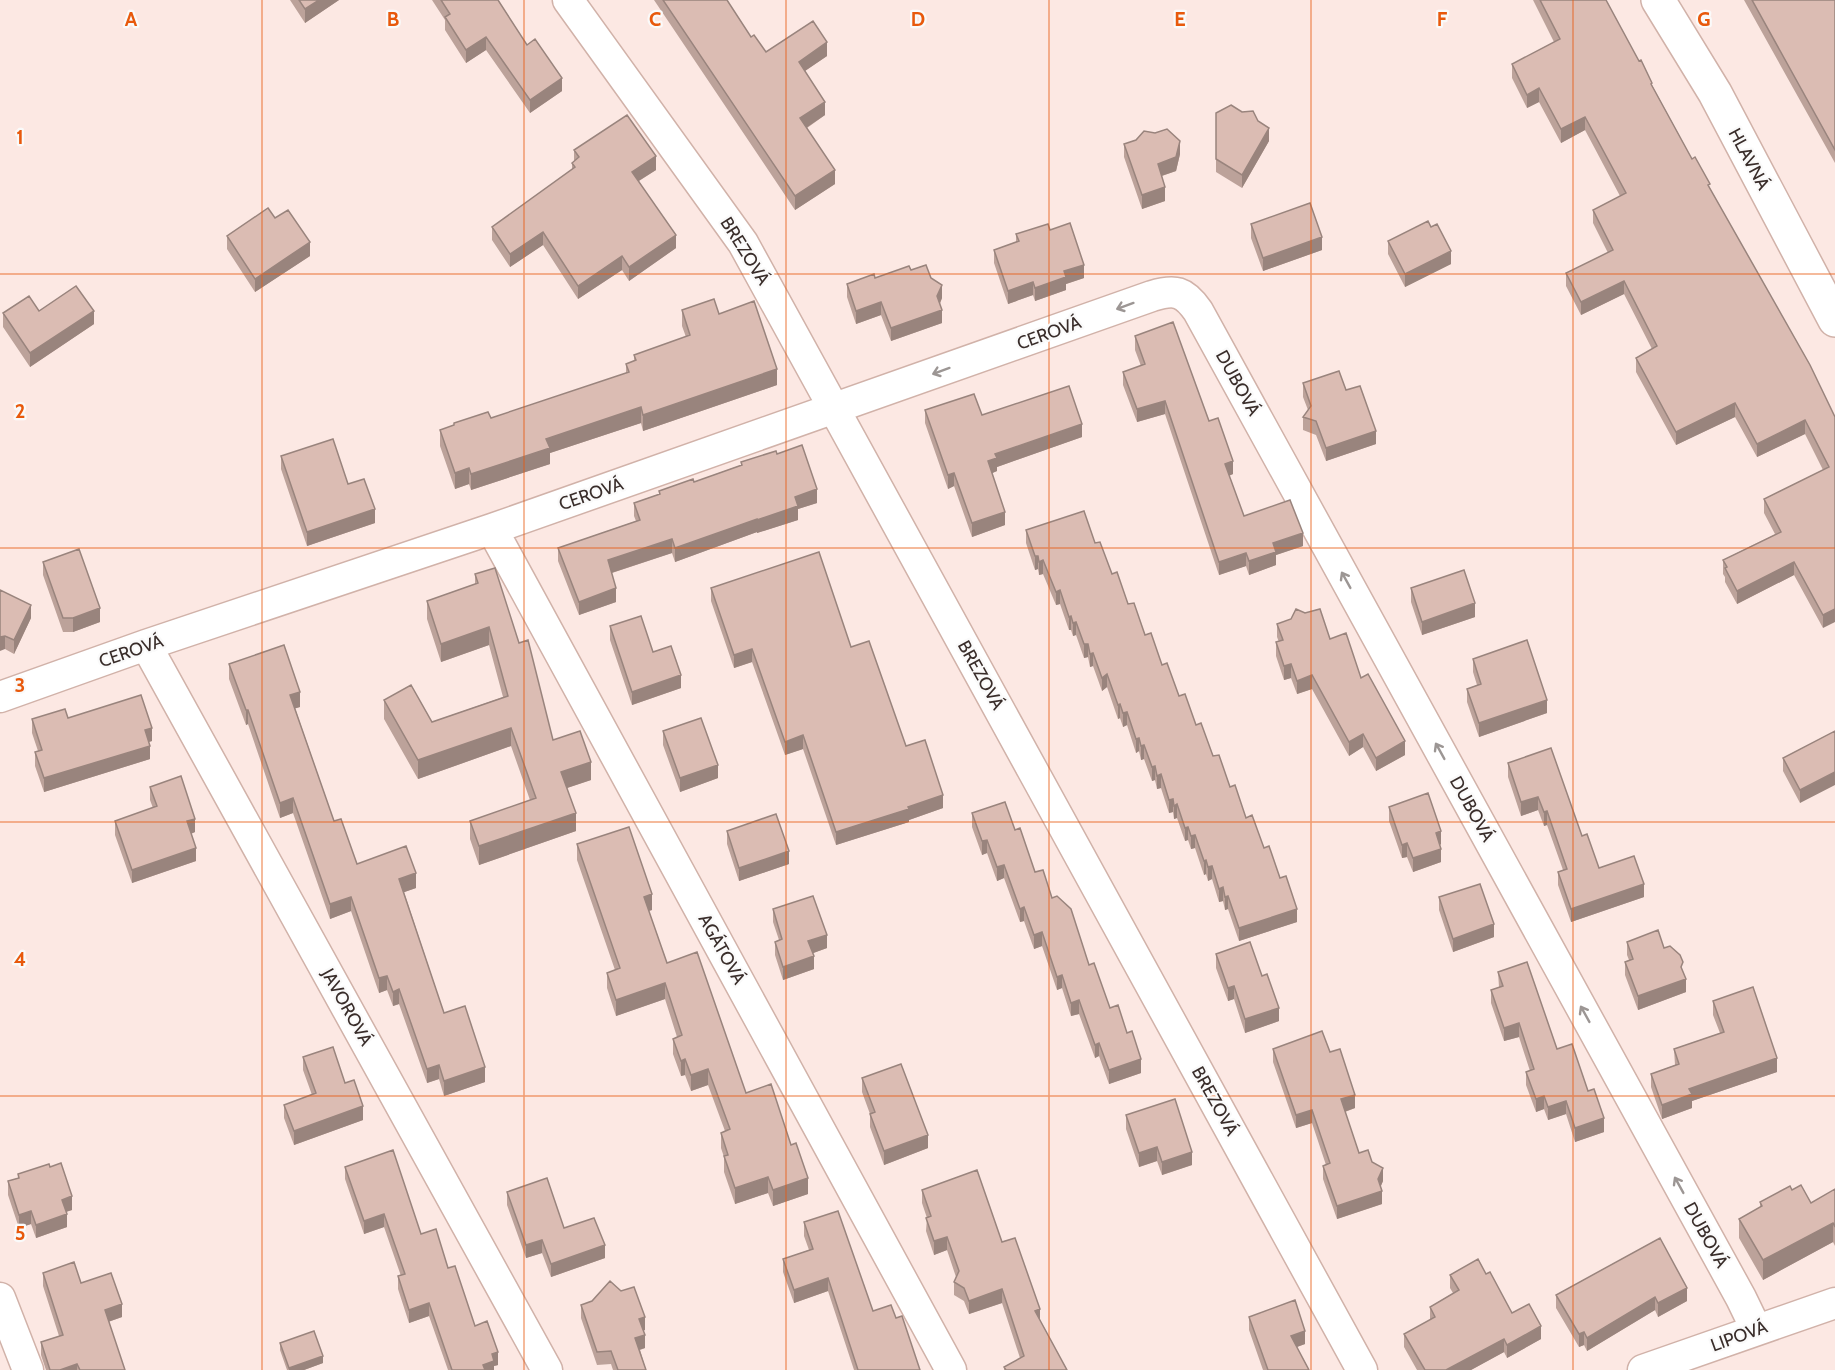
<svg xmlns="http://www.w3.org/2000/svg" width="1835" height="1370" viewBox="0 0 1835 1370" font-family="Cabin,sans-serif">
<style>
.lines{fill:none;stroke-linecap:round;stroke-linejoin:round}
.minor-casing{stroke:#d1b2a9;stroke-width:33}
.major-casing{stroke:#d1b2a9;stroke-width:36}
.minor{stroke:#fff;stroke-width:30}
.major{stroke:#fff;stroke-width:33}
.wall{fill:#bca29a}
.shaded-wall{fill:#99847d}
.building{fill:#dbbcb3;stroke:#99847d;stroke-width:1.5}
.oneway{stroke:#9c9694}
.grid{fill:none;stroke:#e8590c;stroke-width:1.5;stroke-opacity:0.55}
.labels{text-anchor:middle;dominant-baseline:central;stroke-width:4.5;stroke-linejoin:round;paint-order:stroke}
.street-label{font-size:18px;fill:#392d2a;stroke:#fafafa}
.grid-label{font-size:20px;text-anchor:middle;font-weight:bold;fill:#e8590c;stroke:#fafafa;stroke-width:4.5;stroke-linejoin:round;paint-order:stroke}
</style>
<rect width="100%" height="100%" fill="#fce8e3"/>
<g class="lines">
<g class="minor-casing">
<path id="minor" d="M568,0L743,243L1362,1370
M492,529L951,1370
M146,645L547,1370
M0,697L146,645L492,529L1152,296C1175,289 1184,291 1198,311L1741,1298L1756,1329
M0,1298L28,1370
M1643,1370L1835,1303"/>
</g>
<g class="major-casing">
<path id="major" d="M1658,0L1715,93L1835,320"/>
</g>
<use href="#minor" class="minor"/>
<use href="#major" class="major"/>
</g>
<path class="wall" d="M290,0H339L305,23Z
M432,0H498L527,45L562,91L530,113L486,50L466,63L445,30V20Z
M654,0H727L751,37L766,52L827,56L805,71L825,115L807,128L835,184L795,210Z
M1533,0H1606L1692,159L1710,188L1835,417L1823,628L1794,575L1737,604L1725,582V577L1723,574V560L1775,534L1764,513V499L1823,470L1805,434L1757,457L1735,417L1676,445L1636,372V358L1652,349L1624,294L1581,315L1566,286V273L1608,253L1593,223V210L1620,196L1585,130L1561,143L1539,102L1527,108L1512,78V64L1554,42Z
M1744,0H1835V163Z
M1216,113L1269,141L1242,188L1216,172Z
M1124,144L1180,154L1176,171L1162,176L1165,201L1142,209L1124,157Z
M574,150L656,170L639,181L676,248L629,281L622,270L578,299L543,245L510,267L492,240V227L572,170V163L574,161Z
M275,218L310,256L255,292L227,249V236Z
M1251,224L1322,250L1263,271L1251,238Z
M1050,230L1084,278L1066,284V290L1035,301L1033,295L1008,304L994,263V250L1016,242V234Z
M1388,241L1451,264L1405,287L1388,254Z
M911,270L931,278L942,298L940,304L942,323L891,341L881,315L856,324L847,297V284Z
M682,310L719,314L777,385L643,431L641,423L550,453V464L471,490L469,484L455,489L440,446V430L491,418L626,373V364L634,361V355L686,337L682,326Z
M39,311L94,324L30,367L3,327V313Z
M1135,336L1209,421L1233,474L1229,476L1244,516L1303,546L1276,555V565L1249,575L1246,566L1219,575L1165,414L1137,422L1123,385V372L1141,366L1135,350Z
M1303,383L1346,390L1376,444L1326,461L1316,435L1303,430V417L1308,410L1303,397Z
M925,410L982,415L1082,437L997,467V471L992,473L1005,525L972,537L954,486L948,489L925,423Z
M777,454L817,503L798,509V520L757,533V532L675,562L672,553L612,573L616,602L579,615L558,561V548L636,521L634,516V503L659,494V491L694,482L741,465V462Z
M281,456L348,484L375,523L307,546L281,469Z
M1026,530L1095,543L1280,878L1297,922L1239,941L1228,909L1225,910L1223,901L1219,902L1212,879L1208,881L1206,874L1204,875L1195,848L1191,849L1188,840L1185,841L1177,818L1174,819L1173,812L1169,813L1161,788L1157,789L1155,780L1152,781L1144,759L1141,760L1139,751L1136,753L1127,725L1123,727L1120,718L1118,719L1107,687L1102,691L1093,666L1090,667L1088,657L1084,658L1076,635L1073,636L1071,630H1069L1060,604L1056,605L1043,574L1039,575L1038,569L1035,570L1026,543Z
M43,562L100,622L73,632H63L43,575Z
M475,574L519,643L553,740L591,780L567,788L576,831L479,865L470,839V821L530,800L511,746L418,779L384,719V700L432,722L503,697L489,645L441,662L427,619V601L475,584Z
M711,588L851,647L906,746L943,808L909,820V822L836,845L803,749L785,755L752,662L734,668L711,601Z
M1411,588L1475,617L1422,635L1411,602Z
M0,590L31,618L14,654L5,649Z
M1277,624L1330,639L1361,678L1405,755L1376,771L1363,747L1349,756L1312,689L1297,694L1291,678L1284,680L1276,656V642H1279L1277,637Z
M610,626L653,652L681,688L632,705L610,640Z
M1473,659L1547,713L1479,737L1467,702V689L1477,685L1473,672Z
M229,664L300,707L295,708L334,821L357,864L416,888L404,892L444,1013L485,1082L444,1096L439,1079L427,1083L399,1004L393,1006L387,990L379,993L351,911L330,919L293,813L280,818L248,724L246,725L229,679Z
M32,719L152,741L149,742L150,759L44,792L35,766V752L38,751L32,733Z
M663,731L718,778L680,792L663,745Z
M1835,731L1800,803L1783,771V758Z
M1508,763L1582,836L1599,868L1644,897L1571,922L1558,885V872L1563,870L1547,825L1544,826L1538,810L1521,816L1508,777Z
M150,787L195,832L191,834L196,861L132,883L115,835V821L153,808L150,800Z
M1389,807L1441,844L1440,845L1441,862L1413,872L1407,857L1402,858L1389,821Z
M972,813L1015,830L1035,872L1052,898L1089,965L1141,1073L1109,1084L1099,1056L1095,1058L1079,1014L1071,1016L1062,988L1057,990L1042,946L1034,949L1024,921L1020,922L1004,878L997,881L987,853L982,855L972,827Z
M727,831L789,864L739,881L727,844Z
M577,844L652,910L649,911L667,963L808,1194L773,1206L768,1193L735,1204L724,1172V1157L721,1148V1133L725,1131L708,1085L691,1091L685,1075L681,1076L673,1054V1039L677,1037L665,999L616,1016L607,988V973L615,970L577,860Z
M1439,897L1494,937L1453,952L1439,910Z
M773,909L827,948L813,953L814,969L783,980L775,955V942L779,940L773,922Z
M1627,942L1664,948L1683,971L1686,992L1638,1010L1625,975V962L1629,960L1627,955Z
M1216,954L1262,976L1279,1021L1245,1033L1234,999L1228,1001L1216,968Z
M1498,972L1588,1091L1604,1132L1575,1142L1566,1114L1548,1120L1544,1109L1536,1112L1526,1085V1072L1530,1071L1519,1037L1504,1041L1491,1003V990L1499,987Z
M1713,1001L1777,1072L1692,1101V1108L1662,1119L1651,1087V1074L1675,1065L1674,1049L1720,1033L1713,1015Z
M1273,1049L1330,1052L1355,1108L1345,1112L1359,1153L1372,1162L1383,1181L1381,1186L1382,1204L1337,1219L1323,1179V1166L1326,1165L1312,1123L1296,1128L1273,1062Z
M303,1057L345,1083L363,1120L294,1145L284,1118V1105L312,1095L303,1070Z
M862,1078L928,1148L884,1165L870,1127V1114L862,1092Z
M1126,1115L1192,1165L1162,1175L1157,1161L1139,1167L1126,1129Z
M345,1167L421,1234L448,1268L475,1326L498,1365L494,1366V1370H448L429,1316L409,1323L398,1289V1276H401L384,1227L364,1234L345,1179Z
M18,1174L72,1210L66,1212L67,1227L36,1238L31,1224L19,1228L8,1195V1181L18,1178Z
M1835,1189V1246L1833,1242L1763,1280L1739,1238V1219L1760,1208V1202L1792,1190L1811,1203Z
M922,1190L1002,1242L1040,1320L1067,1370H1004V1367L1020,1358L1002,1303L969,1314L964,1301L954,1295V1282L956,1277L947,1250L934,1255L926,1231L927,1218L922,1203Z
M507,1192L564,1228L605,1258L551,1277L542,1253L526,1258L507,1205Z
M804,1222L873,1311L896,1318L920,1370H854L828,1291L794,1303L783,1272V1259L809,1250L804,1236Z
M1660,1238L1687,1301L1658,1317L1655,1310L1587,1351L1584,1345L1579,1347L1556,1308V1295Z
M43,1273L81,1283L122,1317L108,1322L125,1370H46L41,1355V1342L59,1336L43,1286Z
M1486,1274L1512,1313L1541,1339L1507,1358L1504,1352L1471,1370H1417L1404,1347V1334L1430,1320V1307L1453,1293L1450,1288V1275Z
M581,1305L645,1330L643,1331L645,1348L640,1350L646,1370H613L611,1364L597,1365L581,1318Z
M1249,1317L1305,1344L1297,1347L1309,1370H1263L1249,1330Z
M280,1343L323,1363L304,1370H287L280,1350Z"/>
<path class="shaded-wall" d="M319,0H339L305,23V9Z
M486,37V50L466,63V50Z
M827,42V56L799,75V62Z
M562,78V91L530,113V100Z
M1539,88V102L1527,108V95Z
M825,102V115L800,132V118Z
M1585,117V130L1561,143V129Z
M1269,128V141L1242,188V175Z
M1180,141V154L1176,171L1158,177V164Z
M656,156V170L632,185V172Z
M835,170V184L795,210V196Z
M1165,187V201L1142,209V195Z
M543,232V245L510,267V254Z
M676,235V248L629,281V267Z
M1322,237V250L1263,271V258Z
M310,242V256L255,292V279Z
M1451,251V264L1405,287V274Z
M622,256V270L578,299V286Z
M1084,265V278L1066,284V290L1035,301V288L1064,271Z
M1624,281V294L1581,315V302Z
M1033,282V295L1008,304V291Z
M942,285V298L937,309V296Z
M881,302V315L856,324V311Z
M942,310V323L891,341V328Z
M94,311V324L30,367V353Z
M777,369V385L643,431V415Z
M1165,401V414L1137,422V409Z
M1735,403V417L1676,445V432Z
M641,407V423L550,453V464L471,490V474L546,439Z
M1805,420V434L1757,457V444Z
M1082,424V437L997,467V471L988,475V461L995,454Z
M1376,431V444L1326,461V448Z
M1233,461V474L1225,477V464Z
M469,468V484L455,489V473Z
M954,473V486L948,489V475Z
M817,489V503L798,509V520L757,533V520L795,497Z
M375,509V523L307,546V532Z
M1005,512V525L972,537V523Z
M757,519V532L675,562V548Z
M1303,533V546L1276,555V565L1249,575V561L1273,543Z
M672,539V553L608,574V560Z
M1246,553V566L1219,575V562Z
M1035,556H1038V569L1035,570Z
M1043,560V574L1039,575V562Z
M1794,562V575L1737,604V591Z
M616,588V602L579,615V602Z
M1060,590V604L1056,605V592Z
M1475,603V617L1422,635V622Z
M31,605V618L14,654V640Z
M100,608V622L73,632V618Z
M1835,609V622L1823,628V615Z
M1071,616V630H1069V617Z
M1076,622V635L1073,636V623Z
M489,627V645L441,662V644Z
M5,636V649L0,651V637Z
M1084,644H1088V657L1084,658Z
M752,649V662L734,668V655Z
M1093,653V666L1090,667V654Z
M1291,664V678L1284,680V666Z
M1107,674V687L1102,691V678Z
M681,675V688L632,705V692Z
M1312,675V689L1297,694V681Z
M300,692V707L290,710V695Z
M1547,700V713L1479,737V723Z
M1120,704V718L1118,719V705Z
M246,710H248V724L246,725Z
M1127,712V725L1123,727V713Z
M152,728V741L145,743V730Z
M511,728V746L418,779V760Z
M1363,734V747L1349,756V742Z
M803,735V749L785,755V742Z
M1139,738V751L1136,753V739Z
M1405,741V755L1376,771V758Z
M1144,745V759L1141,760V746Z
M150,746V759L44,792V778Z
M591,762V780L561,790V772Z
M718,765V778L680,792V778Z
M1155,766V780L1152,781V767Z
M1835,772V785L1800,803V790Z
M1161,774V788L1157,789V776Z
M943,795V808L909,820V822L836,845V832Z
M1538,797V810L1521,816V802Z
M293,798V813L280,818V803Z
M1173,799V812L1169,813V800Z
M1177,804V818L1174,819V806Z
M1547,811V825L1544,826V812Z
M576,813V831L479,865V846Z
M195,819V832L187,835V821Z
M1188,827V840L1185,841V828Z
M1441,831V844L1436,847V833Z
M1195,835V848L1191,849V836Z
M987,840V853L982,855V841Z
M1407,843V857L1402,858V845Z
M196,848V861L132,883V870Z
M1441,849V862L1413,872V858Z
M789,851V864L739,881V868Z
M1206,860V874L1204,875V861Z
M1004,865V878L997,881V867Z
M1212,866V879L1208,881V867Z
M416,873V888L399,894V879Z
M1644,884V897L1571,922V909Z
M1223,887V901L1219,902V889Z
M652,894V910L644,912V897Z
M1228,896V909L1225,910V897Z
M351,897V911L330,919V904Z
M1024,907V921L1020,922V909Z
M1297,909V922L1239,941V928Z
M1494,924V937L1453,952V939Z
M1042,932V946L1034,949V935Z
M827,935V948L808,955V941Z
M814,956V969L783,980V967Z
M1062,975V988L1057,990V977Z
M387,976V990L379,993V978Z
M1686,979V992L1638,1010V996Z
M665,983V999L616,1016V1000Z
M1234,986V999L1228,1001V988Z
M399,989V1004L393,1006V992Z
M1079,1000V1014L1071,1016V1003Z
M1279,1008V1021L1245,1033V1019Z
M1519,1023V1037L1504,1041V1028Z
M1099,1043V1056L1095,1058V1045Z
M1777,1058V1072L1692,1101V1108L1662,1119V1105L1689,1089Z
M685,1059V1075L681,1076V1061Z
M1141,1059V1073L1109,1084V1070Z
M439,1065V1079L427,1083V1069Z
M485,1067V1082L444,1096V1081Z
M708,1069V1085L691,1091V1075Z
M1355,1095V1108L1341,1113V1099Z
M1544,1096V1109L1536,1112V1099Z
M1566,1101V1114L1548,1120V1107Z
M363,1106V1120L294,1145V1131Z
M1312,1110V1123L1296,1128V1115Z
M1604,1118V1132L1575,1142V1128Z
M928,1135V1148L884,1165V1151Z
M1157,1147V1161L1139,1167V1153Z
M1192,1152V1165L1162,1175V1162Z
M1383,1168V1181L1378,1192L1382,1191V1204L1337,1219V1206L1378,1179Z
M768,1177V1193L735,1204V1188Z
M808,1178V1194L773,1206V1190Z
M72,1196V1210L62,1213V1200Z
M31,1211V1224L19,1228V1215Z
M67,1214V1227L36,1238V1225Z
M384,1214V1227L364,1234V1221Z
M1833,1223V1242L1763,1280V1260Z
M947,1237V1250L934,1255V1241Z
M542,1240V1253L526,1258V1245Z
M605,1245V1258L551,1277V1264Z
M828,1278V1291L794,1303V1290Z
M1687,1288V1301L1658,1317V1303Z
M1002,1289V1303L969,1314V1301Z
M1655,1297V1310L1587,1351V1338Z
M429,1303V1316L409,1323V1310Z
M122,1304V1317L105,1323V1310Z
M1040,1309V1322L1035,1311Z
M645,1317V1330L639,1332V1319Z
M1541,1326V1339L1507,1358V1345Z
M1305,1331V1344L1291,1349V1336Z
M1584,1332V1345L1579,1347V1334Z
M645,1335V1348L635,1351V1338Z
M1504,1339V1352L1471,1370H1446Z
M498,1352V1365L494,1366V1370H483V1365L492,1354Z
M323,1356V1363L304,1370H289V1368Z
M77,1364V1370H60Z"/>
<path class="building" d="M299,0H319L305,9Z
M441,0H498L527,45L535,39L562,78L530,100L486,37L466,50L445,17L450,14Z
M663,0H727L751,37L754,35L766,52L813,21L827,42L799,62L825,102L800,118L835,170L795,196Z
M1540,0H1606L1639,61L1641,60L1652,83L1651,84L1692,159L1695,157L1710,184L1708,185L1810,365L1835,417V609L1823,615L1794,562L1737,591L1725,568L1727,567L1723,560L1781,532L1764,499L1829,467L1805,420L1757,444L1735,403L1676,432L1636,358L1657,346L1624,281L1581,302L1566,273L1613,250L1593,210L1626,193L1585,117L1561,129L1539,88L1527,95L1512,64L1560,39Z
M1752,0H1835V150Z
M1231,105L1242,112L1253,111L1258,121L1269,128L1242,175L1216,159V113Z
M627,115L656,156L632,172L676,235L629,267L622,256L578,286L543,232L510,254L492,227L575,167L572,163L579,157L574,150Z
M1167,129L1180,141L1176,157L1158,164L1165,187L1142,195L1124,144L1136,140L1144,131L1155,133Z
M1310,203L1322,237L1263,258L1251,224Z
M268,208L275,218L288,210L310,242L255,279L227,236Z
M1428,221L1431,227L1437,224L1451,251L1405,274L1388,241Z
M1070,223L1084,265L1064,271L1066,277L1035,288L1033,282L1008,291L994,250L1019,241L1016,234L1048,224L1050,230Z
M926,265L931,278L942,285L937,296L942,310L891,328L881,302L856,311L847,284L874,274L875,278L909,266L911,270Z
M76,286L94,311L30,353L3,313L29,296L39,311Z
M714,299L719,314L754,301L777,369L643,415L641,407L546,439L550,448L471,474L469,468L455,473L440,430L454,425V423L488,412L491,418L629,372L626,364L636,360L634,355L690,335L682,310Z
M1173,322L1209,421L1218,418L1233,461L1225,464L1244,516L1290,500L1303,533L1273,543L1276,552L1249,561L1246,553L1219,562L1165,401L1137,409L1123,372L1145,364L1135,336Z
M1339,371L1346,390L1360,386L1376,431L1326,448L1316,421L1303,417L1311,406L1303,383Z
M1069,386L1082,424L995,454L997,458L988,461L1005,512L972,523L954,473L948,475L925,410L974,394L982,415Z
M333,439L348,484L364,479L375,509L307,532L281,456Z
M802,445L817,489L795,497L798,506L757,520V519L675,548L672,539L608,560L616,588L579,602L558,548L640,520L634,503L660,494L659,491L693,479L694,482L742,465L741,462L776,451L777,454Z
M1084,511L1095,543L1100,542L1112,574L1117,572L1128,604L1134,603L1145,635L1151,633L1162,665L1167,663L1179,696L1185,694L1196,725L1201,723L1213,756L1219,755L1230,787L1235,785L1246,818L1252,815L1264,848L1269,846L1280,878L1286,876L1297,909L1239,928L1228,896L1225,897L1223,887L1219,889L1212,866L1208,867L1206,860L1204,861L1195,835L1191,836L1188,827L1185,828L1177,804L1174,806L1173,799L1169,800L1161,774L1157,776L1155,766L1152,767L1144,745L1141,746L1139,738L1136,739L1127,712L1123,713L1120,704L1118,705L1107,674L1102,678L1093,653L1090,654L1088,644H1084L1076,622L1073,623L1071,616L1069,617L1060,590L1056,592L1043,560L1039,562L1038,556H1035L1026,530Z
M79,549L100,608L73,618H63L43,562Z
M819,552L851,647L869,641L906,746L925,740L943,795L908,807L909,809L836,832L803,735L785,742L752,649L734,655L711,588Z
M495,568L519,643L528,640L553,740L580,731L591,762L561,772L576,813L479,846L470,821L536,798L511,728L418,760L384,700L411,685L432,722L508,696L489,627L441,644L427,601L478,583L475,574Z
M1464,570L1475,603L1422,622L1411,588Z
M0,590L31,605L14,640L5,636L0,637Z
M1296,609L1305,613L1320,609L1330,639L1346,633L1361,678L1368,674L1405,741L1376,758L1363,734L1349,742L1312,675L1297,681L1291,664L1284,666L1276,642L1283,640L1277,624L1291,619Z
M641,616L653,652L671,646L681,675L632,692L610,626Z
M1527,640L1547,700L1479,723L1467,689L1481,684L1473,659Z
M284,645L300,692L290,695L334,821L341,819L357,864L406,846L416,873L399,879L444,1013L465,1006L485,1067L444,1081L439,1065L427,1069L399,989L393,992L387,976L379,978L351,897L330,904L293,798L280,803L248,710H246L229,664Z
M141,695L152,728L145,730L150,746L44,778L35,752L42,750L32,719L65,709L68,718Z
M701,718L718,765L680,778L663,731Z
M1835,731V772L1800,790L1783,758Z
M1551,748L1582,836L1587,834L1599,868L1634,856L1644,884L1571,909L1558,872L1567,869L1547,811L1544,812L1538,797L1521,802L1508,763Z
M181,776L195,819L187,821L196,848L132,870L115,821L157,806L150,787Z
M1428,793L1441,831L1436,833L1441,849L1413,858L1407,843L1402,845L1389,807Z
M1005,802L1015,830L1020,828L1035,872L1043,870L1052,898L1057,896L1071,909L1089,965L1094,963L1110,1008L1118,1005L1127,1033L1132,1031L1141,1059L1109,1070L1099,1043L1095,1045L1079,1000L1071,1003L1062,975L1057,977L1042,932L1034,935L1024,907L1020,909L1004,865L997,867L987,840L982,841L972,813Z
M776,814L789,851L739,868L727,831Z
M629,827L652,894L644,897L667,963L697,952L746,1093L771,1084L791,1145L796,1143L808,1178L773,1190L768,1177L735,1188L724,1156L728,1155L721,1133L730,1129L708,1069L691,1075L685,1059L681,1061L673,1039L682,1035L665,983L616,1000L607,973L620,968L577,844Z
M1480,884L1494,924L1453,939L1439,897Z
M813,896L827,935L808,941L814,956L783,967L775,942L782,939L773,909Z
M1658,930L1664,948L1670,946L1680,955L1683,962L1681,967L1686,979L1638,996L1625,962L1633,959L1627,942Z
M1250,942L1262,976L1267,974L1279,1008L1245,1019L1234,986L1228,988L1216,954Z
M1527,962L1557,1049L1572,1044L1588,1091L1594,1089L1604,1118L1575,1128L1566,1101L1548,1107L1544,1096L1536,1099L1526,1072L1534,1069L1519,1023L1504,1028L1491,990L1503,986L1498,972Z
M1753,987L1777,1058L1689,1089L1692,1094L1662,1105L1651,1074L1679,1064L1674,1049L1724,1032L1713,1001Z
M1322,1031L1330,1052L1340,1049L1355,1095L1341,1099L1359,1153L1368,1150L1372,1162L1383,1168L1378,1179L1382,1191L1337,1206L1323,1166L1330,1163L1312,1110L1296,1115L1273,1049Z
M333,1047L345,1083L354,1080L363,1106L294,1131L284,1105L316,1093L303,1057Z
M901,1064L928,1135L884,1151L870,1114L875,1112L862,1078Z
M1175,1099L1192,1152L1162,1162L1157,1147L1139,1153L1126,1115Z
M393,1150L421,1234L436,1229L448,1268L455,1266L475,1326L487,1321L498,1352L492,1354L494,1361L483,1365L485,1370H452L429,1303L409,1310L398,1276L405,1274L384,1214L364,1221L345,1167Z
M61,1163L72,1196L62,1200L67,1214L36,1225L31,1211L19,1215L8,1181L19,1178L18,1174L49,1164L50,1167Z
M977,1170L1002,1242L1015,1238L1040,1309L1035,1311L1067,1370H1006L1004,1367L1024,1356L1002,1289L969,1301L964,1288L954,1282L959,1271L947,1237L934,1241L926,1218L931,1216L922,1190Z
M547,1178L564,1228L594,1218L605,1245L551,1264L542,1240L526,1245L507,1192Z
M1801,1185L1811,1203L1835,1189V1227L1833,1223L1763,1260L1739,1219L1762,1206L1760,1202L1790,1186L1792,1190Z
M838,1211L873,1311L891,1305L896,1318L902,1316L920,1370H858L828,1278L794,1290L783,1259L813,1249L804,1222Z
M1660,1238L1687,1288L1658,1303L1655,1297L1587,1338L1584,1332L1579,1334L1556,1295Z
M1478,1259L1486,1274L1490,1272L1512,1313L1529,1304L1541,1326L1507,1345L1504,1339L1446,1370H1425L1404,1334L1435,1317L1430,1307L1459,1290L1450,1275Z
M74,1262L81,1283L111,1273L122,1304L105,1310L125,1370H80L77,1364L60,1370H50L41,1342L63,1335L43,1273Z
M610,1281L621,1291L634,1287L645,1317L639,1319L645,1335L635,1338L646,1370H618L611,1351L597,1352L581,1305L592,1301Z
M1295,1300L1305,1331L1291,1336L1309,1370H1268L1249,1317Z
M314,1331L323,1356L289,1368L280,1343Z"/>
<defs><path id="oneway-shaft" d="M-6 0H5M1.5-3L5.5 0L1.5 3" fill="none" stroke-width="1.6" stroke-linecap="round" stroke-linejoin="round" transform="scale(1.5)"/></defs>
<g class="oneway">
<use href="#oneway-shaft" transform="translate(1125 306) rotate(160)"/>
<use href="#oneway-shaft" transform="translate(941 371) rotate(160)"/>
<use href="#oneway-shaft" transform="translate(1346 580) rotate(-119)"/>
<use href="#oneway-shaft" transform="translate(1440 751) rotate(-119)"/>
<use href="#oneway-shaft" transform="translate(1585 1014) rotate(-119)"/>
<use href="#oneway-shaft" transform="translate(1679 1185) rotate(-119)"/>
</g>
<path class="grid" d="M262,0V1370M524,0V1370M786,0V1370M1049,0V1370M1311,0V1370M1573,0V1370M0,274H1835M0,548H1835M0,822H1835M0,1096H1835"/>
<g class="labels">
<g class="street-label">
<text transform="translate(1749 159) rotate(62)">HLAVNÁ</text>
<text transform="translate(745 251) rotate(58)">BREZOVÁ</text>
<text transform="translate(1049 333) rotate(-20)">CEROVÁ</text>
<text transform="translate(1238 383) rotate(61)">DUBOVÁ</text>
<text transform="translate(591 494) rotate(-19)">CEROVÁ</text>
<text transform="translate(131 651) rotate(-19)">CEROVÁ</text>
<text transform="translate(981 675) rotate(61)">BREZOVÁ</text>
<text transform="translate(1472 809) rotate(61)">DUBOVÁ</text>
<text transform="translate(722 949) rotate(61)">AGÁTOVÁ</text>
<text transform="translate(347 1007) rotate(61)">JAVOROVÁ</text>
<text transform="translate(1215 1101) rotate(61)">BREZOVÁ</text>
<text transform="translate(1706 1235) rotate(61)">DUBOVÁ</text>
<text transform="translate(1739 1336) rotate(-20)">LIPOVÁ</text>
</g>
</g>
<g class="grid-label">
<text x="131" y="26">A</text>
<text x="393" y="26">B</text>
<text x="655" y="26">C</text>
<text x="918" y="26">D</text>
<text x="1180" y="26">E</text>
<text x="1442" y="26">F</text>
<text x="1704" y="26">G</text>
<text x="20" y="144">1</text>
<text x="20" y="418">2</text>
<text x="20" y="692">3</text>
<text x="20" y="966">4</text>
<text x="20" y="1240">5</text>
</g>
</svg>
